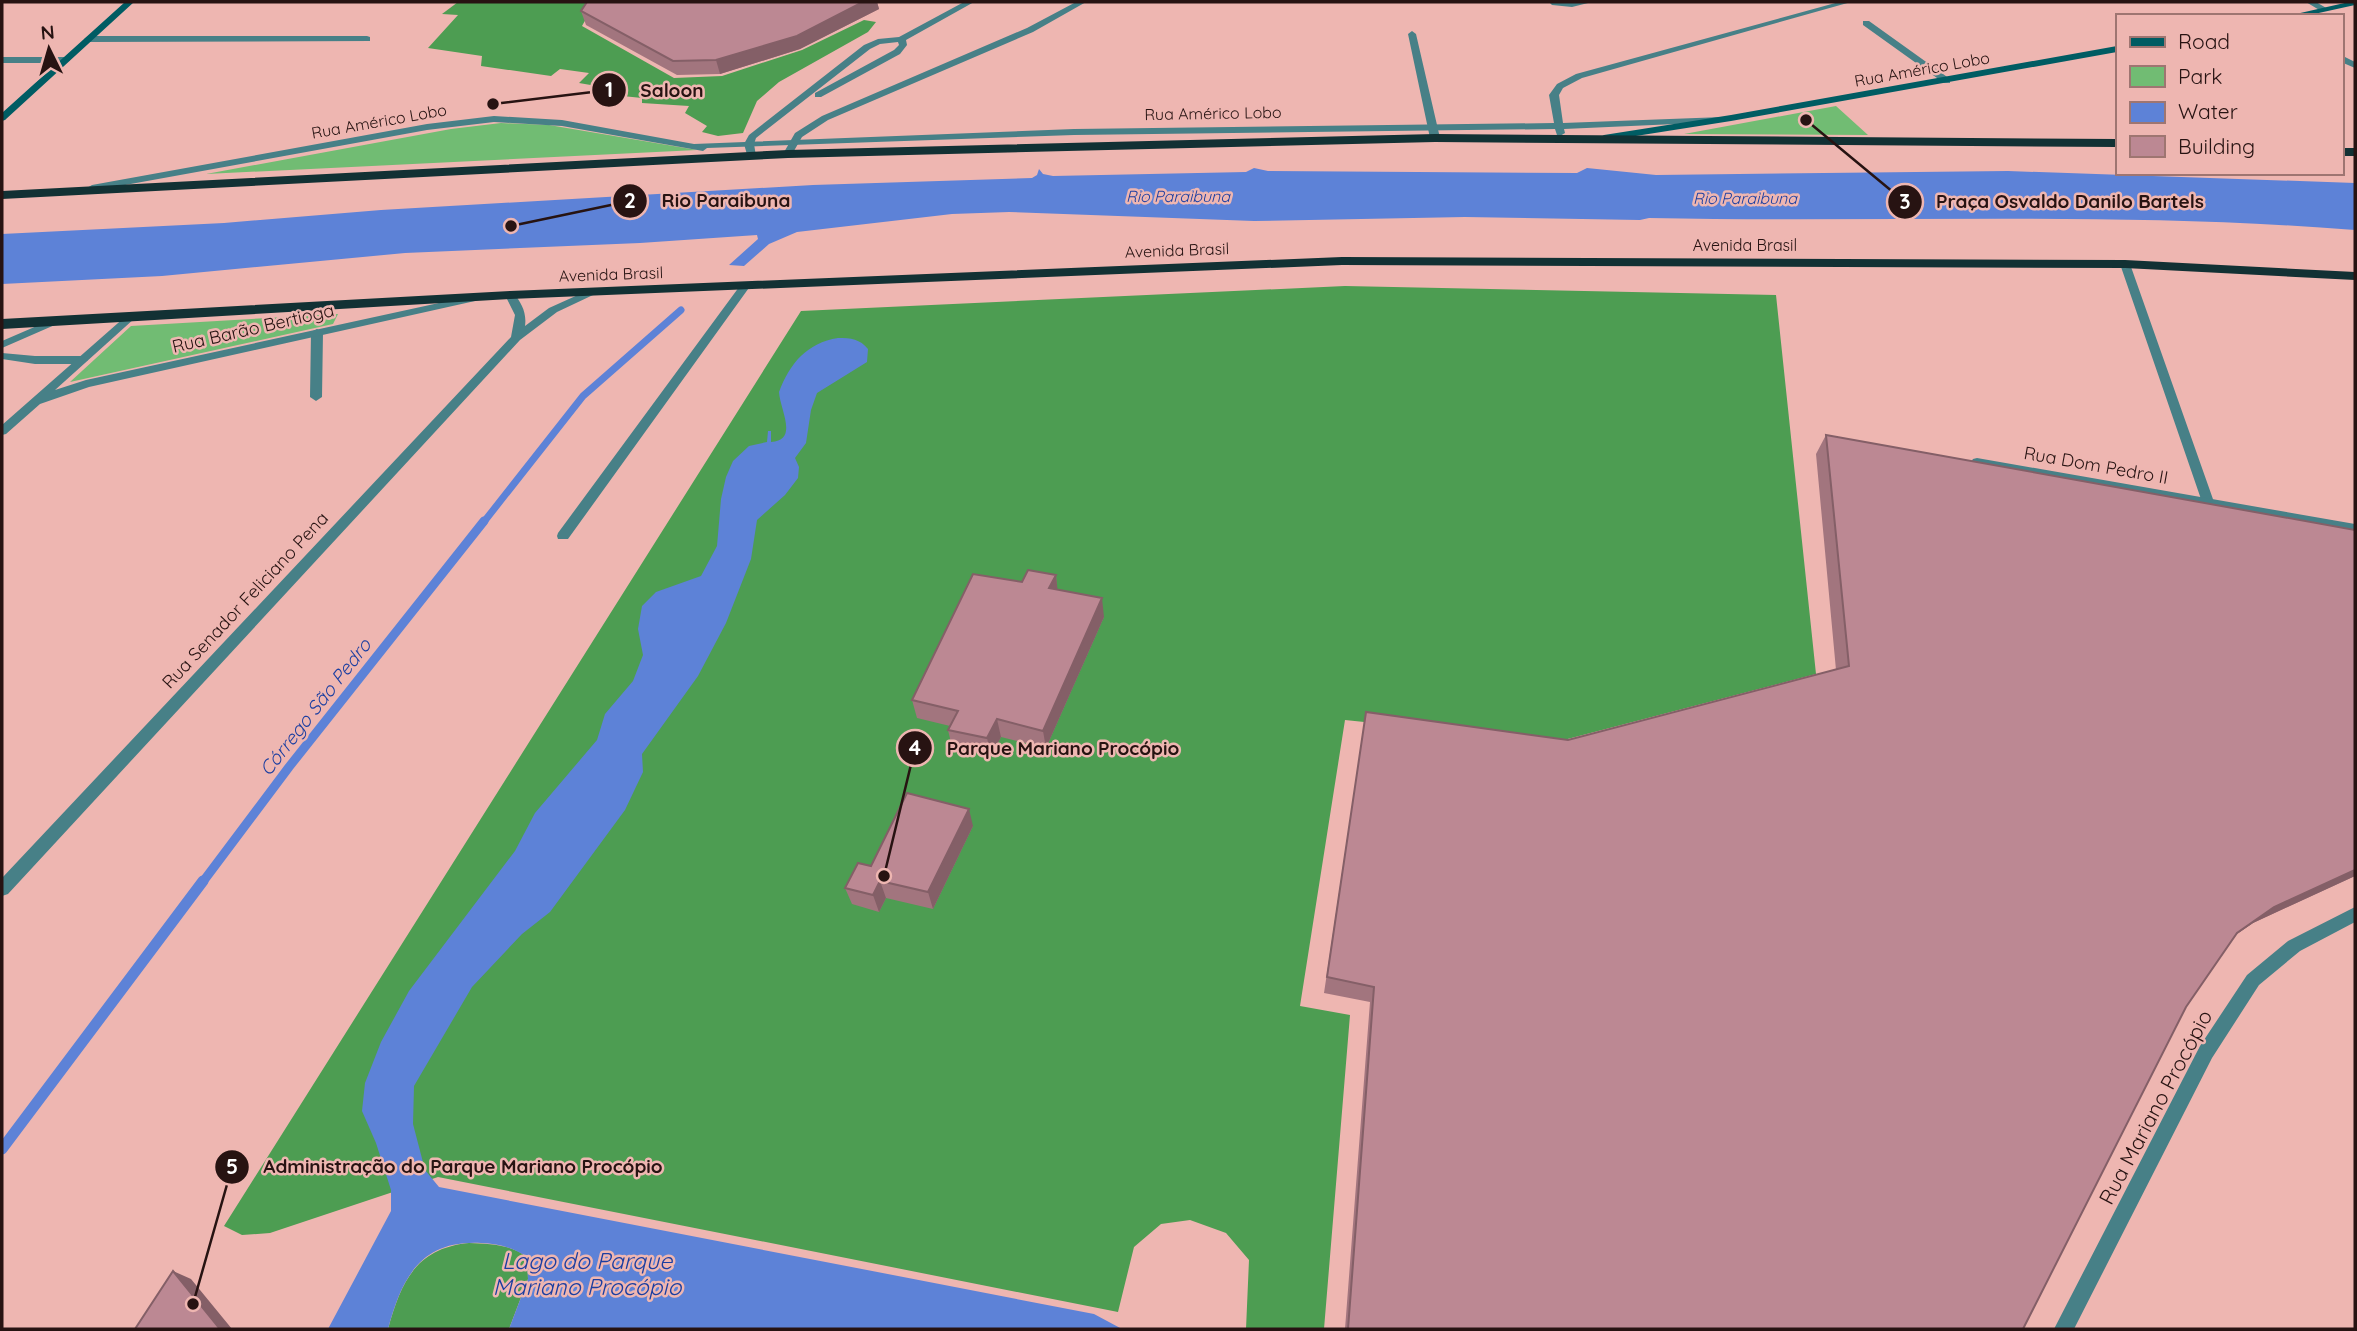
<svg xmlns="http://www.w3.org/2000/svg" width="2357" height="1331" viewBox="0 0 2357 1331" font-family="Quicksand,sans-serif">
<style>
.green{fill:#71bc73}
.forest{fill:#4d9d52}
.water{fill:#5d82d7}
.lines{fill:none;stroke-linecap:round;stroke-linejoin:round}
.stream-far2{stroke:#5d82d7;stroke-width:7}
.stream-far1{stroke:#5d82d7;stroke-width:9}
.stream{stroke:#5d82d7;stroke-width:11}
.service{fill:#478087;fill-rule:evenodd}
.minor{fill:#478087;fill-rule:evenodd}
.tertiary{fill:#478087;fill-rule:evenodd}
.secondary{fill:#005c63;fill-rule:evenodd}
.trunk{fill:#123134;fill-rule:evenodd}
.wall{fill:#a2757e}
.shaded-wall{fill:#845f67}
.building{fill:#bc8893;stroke:#845f67;stroke-width:2}
.labels{text-anchor:middle;dominant-baseline:central;stroke-width:5;stroke-linejoin:round;paint-order:stroke}
.far-street-label{font-size:16px;fill:#271312;stroke:#eeb6b1}
.far-water-label{font-size:16px;font-style:italic;fill:#1b3ea1;stroke:#eeb6b1}
.street-label{font-size:18px;fill:#271312;stroke:#eeb6b1}
.water-label{font-size:19px;font-style:italic;fill:#1b3ea1;stroke:#eeb6b1}
.near-street-label{font-size:21px;fill:#271312;stroke:#eeb6b1}
.near-water-label{font-size:23px;font-style:italic;fill:#1b3ea1;stroke:#eeb6b1}
.leader{fill:none;stroke:#271312;stroke-width:2.5}
.callout-dot{fill:#271312;stroke:#eeb6b1;stroke-width:2.5}
.mark-label{font-size:21px;text-anchor:middle;font-weight:bold;fill:#fff}
.callout-label{font-size:19px;text-anchor:middle;font-weight:bold;fill:#271312;stroke:#eeb6b1;stroke-width:5;stroke-linejoin:round;paint-order:stroke}
</style>
<rect width="100%" height="100%" fill="#eeb6b1"/>
<path class="green" d="M1836,106L1868,135L1684,134Z
M501,123L549,125L697,150L206,174L451,129Z
M338,314L333,324L70,382L131,326Z"/>
<path class="forest" d="M458,2H604L592,8L582,26L674,78L722,76L802,50L864,20L876,22L868,32L779,82L757,101L743,133L718,136L702,132L707,126L685,113L689,106L642,103V98L603,94L608,88L579,83L589,73L560,69L551,76L481,66L482,56L428,48L458,15L442,14Z
M1345,286L1776,295L1816,674L1556,742L1345,720L1300,1006L1350,1015L1324,1329H1246L1249,1260L1226,1233L1190,1220L1161,1224L1134,1247L1118,1312L438,1177L270,1233L242,1235L224,1226L801,311Z
M469,1243C490,1244 510,1244 527,1257L528,1279L509,1329H388C401,1282 416,1248 469,1243Z"/>
<path class="water" d="M1254,168L1268,171L1577,173L1587,168L1656,175L2008,171L2355,183V230C2120,211 1884,223 1649,218L1640,220L1465,217L1254,221L1009,212L952,214L797,232L769,244L744,266L729,265L758,239L757,235L640,243L405,253L162,276L2,284V234L224,223L381,210L813,185L1032,178L1037,175L1039,169L1043,174L1053,176L1246,172Z
M838,338C851,338 860,339 868,349L867,362L817,393L811,410L806,443L795,458L799,467L798,478L785,495L757,520L751,559L726,623L698,676L642,754L643,772L625,810L550,912L522,934L472,987L414,1086L413,1124L425,1170L439,1187L1094,1314L1122,1329H509L528,1279L527,1257C513,1247 498,1244 481,1243C421,1240 402,1277 388,1329H328L391,1211V1190L376,1143L362,1111L365,1083L381,1042L409,991L515,851L535,813L597,740L605,714L633,681L643,655L638,629L642,606L656,592L701,576L717,546L721,499L726,477L733,461L749,446L767,442L768,431H771V442C799,440 780,410 779,392C790,363 807,343 838,338Z"/>
<g class="lines">
<path class="stream-far2" d="M483,523L583,396L681,310"/>
<path class="stream-far1" d="M202,883L289,767L484,521"/>
<path class="stream" d="M2,1149L203,881"/>
<path class="service" d="M964,2H974L906,40L907,45L900,54L821,97H815V93L894,50L899,45L898,42L880,44L870,49L756,138L754,144L756,156L748,158L744,144L749,135L864,45L878,39L899,37Z
M1076,2H1086L1033,32L828,120L802,137L791,156L783,154L795,133L822,116L1027,28Z
M1412,31L1416,34L1440,138L1435,141L1430,138L1408,34Z
M2125,261L2130,264L2214,502L2212,505L2208,506L2202,502L2120,264Z
M746,282L751,285L568,539H558L557,536L558,533L742,283Z
M53,319L59,322L57,324L2,348V341Z
M317,329L323,332L322,397L316,401L310,397L311,332Z
M2,353L35,356H82L88,360L82,364H35L2,359Z"/>
<path class="minor" d="M1549,2H1592L1572,7L1552,5Z
M1839,2H1851L1582,78L1563,88L1559,95L1563,123L1723,117V121L1720,122L1564,129L1565,133L1560,136L1557,135L1555,129L1074,135L707,148L703,151L562,126L494,122L427,130L92,191L87,188L92,185L427,124L494,116L562,120L694,144L1074,129L1554,123L1549,95L1557,84L1576,74Z
M2306,2H2316L2328,9L2321,11Z
M1863,21H1869L1950,79V83H1944L1863,25Z
M367,36L370,37V41L88,42L84,39L88,36Z
M2341,55L2355,62V68L2341,62Z
M2,57H66L70,60L66,63H2Z
M589,290L593,291V295L557,312L520,340L8,894L2,896V878L511,337L515,315L505,295L506,293H514C521,303 527,312 525,326L549,308Z
M471,296L475,297V301L89,387L40,404L6,434L2,435V425L126,316L130,315L135,318L55,390L86,380Z
M1977,458L2355,524V533L1973,465L1971,462L1973,459Z"/>
<path class="tertiary" d="M2355,907V922L2300,951L2259,985L2212,1058L2074,1329H2054L2200,1046L2247,975L2288,941Z"/>
<path class="secondary" d="M125,2H134L5,120L2,121V113Z
M2349,2H2355V5L2305,16H2287Z
M2117,46V52L1731,121L1604,141L1599,138L1604,135L1731,115Z"/>
<path class="trunk" d="M1435,134L2117,139V147L1435,142L788,158L2,199V191L788,150Z
M2341,148H2355V156H2341Z
M1342,257L2125,260L2355,272V280L2125,268L1342,265L510,299L2,329V319L510,291Z"/>
</g>
<path class="wall" d="M587,2H877L879,9L800,49L720,74L677,75L586,25L581,11Z
M1826,435L2355,530V876L2253,923L2235,935L2186,1007L2023,1329H1345L1370,1002L1324,993L1366,712L1568,740L1836,670L1816,454Z
M1056,575L1057,590L1104,617L1046,748L1001,737L991,756L952,747L948,730L950,726L917,718L912,700L1022,582Z
M973,826L933,909L886,898L879,912L852,904L845,888L871,866Z"/>
<path class="shaded-wall" d="M863,2H877L879,9L800,49L720,74L716,60Z
M1056,575L1058,594L1049,588Z
M1102,598L1104,617L1046,748L1043,731Z
M997,719L1001,737L991,756L987,738Z
M969,809L973,826L933,909L928,892Z
M2355,870V876L2253,923L2215,949L2274,907Z
M880,881L886,898L879,912L873,895Z
M173,1271L191,1279L232,1329H220Z"/>
<path class="building" d="M587,2H863L797,36L716,60L673,61L581,11Z
M1826,435L2355,530V870L2274,907L2237,933L2186,1007L2023,1329H1348L1374,987L1327,977L1366,712L1568,740L1849,666Z
M1028,570L1056,575L1049,588L1102,598L1043,731L997,719L987,738L948,730L958,711L912,700L973,574L1022,582Z
M907,793L969,809L928,892L880,881L873,895L845,888L858,863L871,866Z
M173,1271L220,1329H135Z"/>
<g class="labels">
<g class="far-street-label">
<text transform="translate(1922 69) rotate(-10)">Rua Américo Lobo</text>
<text transform="translate(1213 113) rotate(-1)">Rua Américo Lobo</text>
<text transform="translate(379 121) rotate(-10)">Rua Américo Lobo</text>
<text x="1745" y="245">Avenida Brasil</text>
<text transform="translate(1177 250) rotate(-2)">Avenida Brasil</text>
<text transform="translate(611 274) rotate(-2)">Avenida Brasil</text>
</g>
<g class="far-water-label">
<text x="1178" y="196">Rio Paraibuna</text>
<text x="1745" y="198">Rio Paraibuna</text>
</g>
<g class="street-label">
<text transform="translate(253 328) rotate(-13)">Rua Barão Bertioga</text>
<text transform="translate(2096 465) rotate(10)">Rua Dom Pedro II</text>
<text transform="translate(245 600) rotate(-47)">Rua Senador Feliciano Pena</text>
</g>
<g class="water-label">
<text transform="translate(315 707) rotate(-52)">Córrego São Pedro</text>
</g>
<g class="near-street-label">
<text transform="translate(2155 1107) rotate(-62)">Rua Mariano Procópio</text>
</g>
<g class="near-water-label">
<text x="587" y="1260">Lago do Parque<tspan x="587" dy="26">Mariano Procópio</tspan></text>
</g>
</g>
<path class="leader" d="M493 104L609 90M511 226L630 201M1806 120L1905 202M884 876L915 748M193 1304L232 1167"/>
<g class="callout-dot">
<circle cx="493" cy="104" r="7"/>
<circle cx="511" cy="226" r="7"/>
<circle cx="1806" cy="120" r="7"/>
<circle cx="884" cy="876" r="7"/>
<circle cx="193" cy="1304" r="7"/>
<circle cx="609" cy="90" r="18"/>
<circle cx="630" cy="201" r="18"/>
<circle cx="1905" cy="202" r="18"/>
<circle cx="915" cy="748" r="18"/>
<circle cx="232" cy="1167" r="18"/>
</g>
<g class="mark-label">
<text x="609" y="97">1</text>
<text x="630" y="208">2</text>
<text x="1905" y="209">3</text>
<text x="915" y="755">4</text>
<text x="232" y="1174">5</text>
</g>
<g class="callout-label">
<text x="672" y="97">Saloon</text>
<text x="726" y="207">Rio Paraibuna</text>
<text x="2070" y="208">Praça Osvaldo Danilo Bartels</text>
<text x="1063" y="755">Parque Mariano Procópio</text>
<text x="463" y="1173">Administração do Parque Mariano Procópio</text>
</g>
<rect width="2357" height="1331" fill="none" stroke="#271312" stroke-width="7"/>
<rect x="2116" y="14" width="228" height="161" fill="#eeb6b1" stroke="#9e7571" stroke-width="2"/>
<rect x="2130" y="37" width="35" height="10" fill="#005c63" stroke="#9e7571" stroke-width="2"/>
<text x="2178" y="49" font-size="21" fill="#271312">Road</text>
<rect x="2130" y="66" width="35" height="21" fill="#71bc73" stroke="#9e7571" stroke-width="2"/>
<text x="2178" y="84" font-size="21" fill="#271312">Park</text>
<rect x="2130" y="102" width="35" height="21" fill="#5d82d7" stroke="#9e7571" stroke-width="2"/>
<text x="2178" y="119" font-size="21" fill="#271312">Water</text>
<rect x="2130" y="136" width="35" height="21" fill="#bc8893" stroke="#9e7571" stroke-width="2"/>
<text x="2178" y="154" font-size="21" fill="#271312">Building</text>
<g transform="translate(49 49) rotate(355)" stroke="#eeb6b1" stroke-width="5" paint-order="stroke">
<path d="M0-5L12 26L0 18L-12 26Z" fill="#271312"/>
<text y="-10" font-size="19" font-weight="bold" text-anchor="middle" fill="#271312">N</text>
</g>
</svg>
